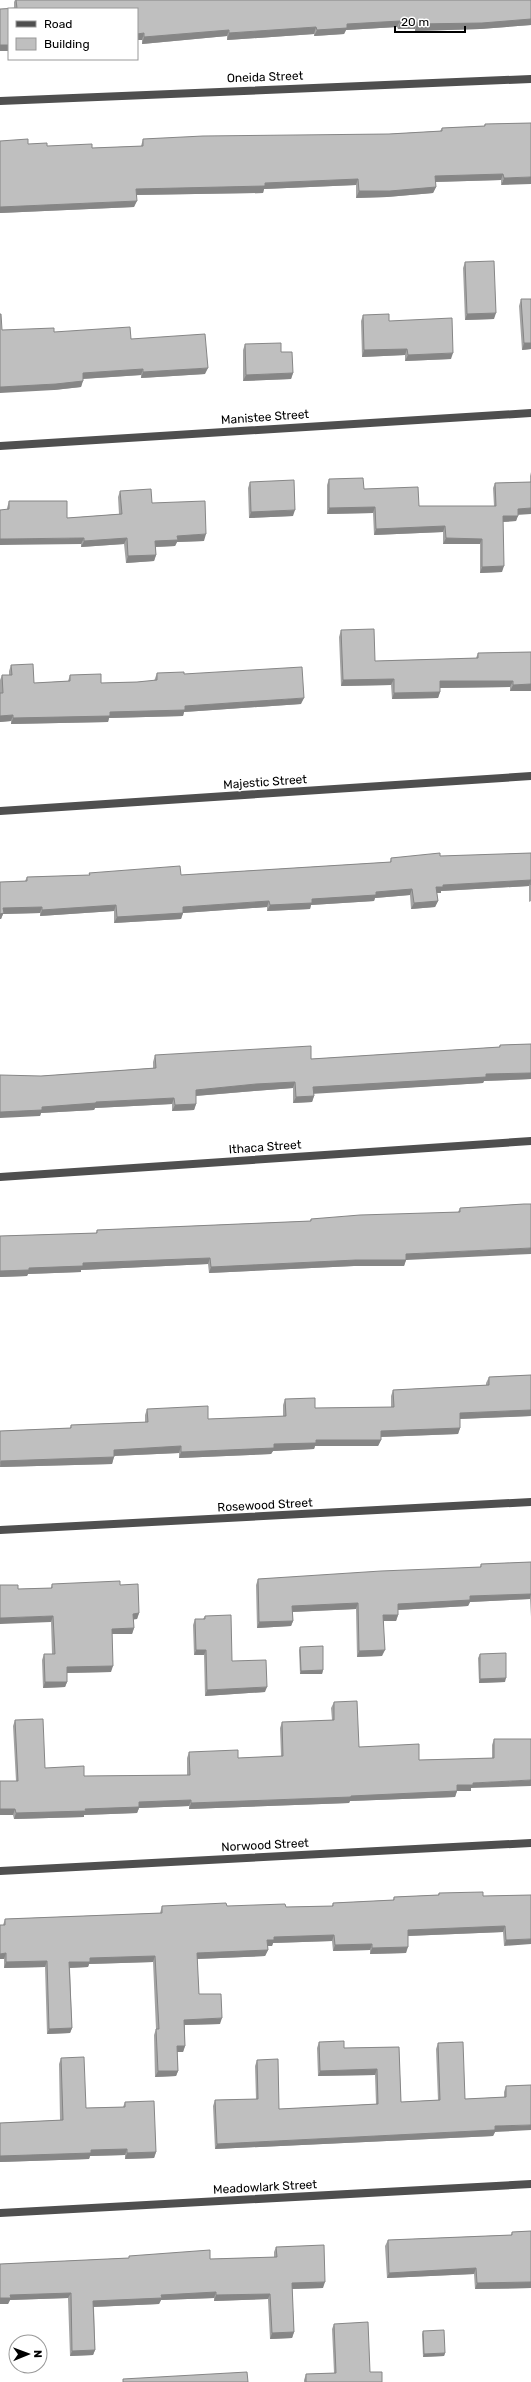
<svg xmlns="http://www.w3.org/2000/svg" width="531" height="2382" viewBox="0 0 531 2382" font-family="Rubik,sans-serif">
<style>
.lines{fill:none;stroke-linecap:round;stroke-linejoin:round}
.street{stroke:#4f4f4f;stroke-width:8}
.wall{fill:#a4a4a4}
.shaded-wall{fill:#868686}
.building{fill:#bfbfbf;stroke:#868686}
.labels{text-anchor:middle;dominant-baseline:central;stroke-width:3;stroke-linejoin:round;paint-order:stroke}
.street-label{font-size:12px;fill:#000;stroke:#fff}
</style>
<rect width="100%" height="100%" fill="#fff"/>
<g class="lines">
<path class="street" d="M0,101L531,79
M0,446L531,413
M0,811L531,776
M0,1177L531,1141
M0,1530L531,1502
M0,1871L531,1843
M0,2213L531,2184"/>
</g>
<path class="wall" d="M15,0H531V25L480,29L415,31V29H398L397,27L346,30L344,34L314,36V34L227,40V36L142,44V40L14,8V2Z
M531,123L501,185V180L435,182L436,187L433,193L387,197L356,198V185L264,189L263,193L136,195L134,207L0,213V141L28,144L47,146L92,148L141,146L143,139L389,134L440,131L442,128L484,126L485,124Z
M465,262L494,319L465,320L463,268Z
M521,299H531V349L522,350L519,306Z
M363,315L451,359L405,361V355L362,357L361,321Z
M2,330L54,332L131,339L205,374L141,378V375L83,379L81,387L54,390Z
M245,344L281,352L293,373L291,379L243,381V350Z
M531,472V514H518L516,521L503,522L502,572L480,573V544H443V532L374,535L373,513L327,514V485L329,479L364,489L419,506H494L493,488L495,483L530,482V476Z
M250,482L293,516L249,518L248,488Z
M120,491L152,503L204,541L177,542L175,546L156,547V555L154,561L126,563L124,544L81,547V544L7,510V508L9,501L67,518L119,514L118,497Z
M341,630L375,661L476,658L478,653L531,652V691H510V687L440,688V692L438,698L392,699L391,685L341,686L339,637Z
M11,665L34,683L68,681L70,675L101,683L137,682L154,681L157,673L184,674L301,704L184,712L183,716L109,718L108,722L11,724V721L0,722V680L2,675H9V671Z
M531,853V901L529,902V886L441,891V893H437L438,901L435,907L411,909L410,895L375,898L374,901L311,905L310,909L267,911V907L183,913L181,919L114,923V911L40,916V913L3,914L1,919H0V882L25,881L27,877L89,875V873L181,875L390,862L391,858Z
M531,1044V1079L484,1081L483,1083L314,1093V1096L312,1102L293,1103V1088L254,1091L196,1096V1104L194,1110L172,1111V1104L95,1108L94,1110L41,1113L40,1116L41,1076L153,1068V1062L155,1055L311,1059L499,1047L500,1045Z
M524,1204L406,1260L404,1266H354L209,1273L208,1264L81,1270V1272L28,1274L27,1276L0,1277V1236L96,1233L97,1230L310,1221L311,1219L458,1212L460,1208Z
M531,1375V1416L460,1419V1428L458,1434L381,1437V1440L378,1446H315L314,1449L273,1451L271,1454L179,1458V1453L114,1456L112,1464L0,1467V1431L70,1428L71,1425L145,1422V1415L147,1409L208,1419L283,1416V1405L285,1399L315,1408L391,1407V1396L393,1390L486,1385V1383L489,1377Z
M531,1562V1617L530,1599L470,1602L468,1606L398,1610V1615L396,1621H384L382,1656L357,1657L356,1609L293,1612V1621L291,1626L257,1628L256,1585L258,1579L480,1567L481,1564Z
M52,1584L120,1585L139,1613L137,1619H133L134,1628L132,1634H112L111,1672L67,1673V1682L65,1687L43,1688L42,1660L44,1654H52L51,1622L18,1589L51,1588Z
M205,1616L232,1661L265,1692L205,1696L204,1655H194L193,1625L195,1619H203Z
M300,1647L323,1670L322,1674H300L299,1650Z
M480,1654L505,1682L479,1683L478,1658Z
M334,1702L359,1747L419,1760L492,1758V1745L494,1739H531L471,1788V1791H457L455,1797L350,1801L349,1803L189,1809V1806L139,1808L137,1813L84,1815V1817L14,1819L13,1815H0V1781H16L13,1726L15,1720L45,1768L84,1776L187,1775V1758L189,1752L238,1758L281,1756L280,1728L282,1722L332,1720L331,1708Z
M439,1893L483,1896L531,1895L504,1946L503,1932L408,1936L406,1953L370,1954V1950L333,1951L332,1941L273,1943L272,1946H267L268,1950L265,1956L197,1959L199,1994L220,2024L185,2025V2046L183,2052H177L178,2071L176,2076L155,2077L154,2035L156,2029L153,1962L89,1964L88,1967L70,1968L72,2028L70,2033L47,2034L45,1967L4,1968V1959H0V1925H3L5,1919L160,1913L162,1906H227L286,1907L332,1906L333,1903L393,1900L394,1897L438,1895Z
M319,2042L344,2048L399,2047L401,2102L438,2100L436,2049L438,2043L465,2099L504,2097V2092L506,2086L531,2085L495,2132L493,2136L215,2149L213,2106L215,2100L256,2099L255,2066L257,2060L279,2109L376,2104L375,2075L318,2076L317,2048Z
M61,2058L86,2108L123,2107L125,2102L156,2152L154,2158L125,2159V2155L90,2156L89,2159L0,2162V2123L60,2120L59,2064Z
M531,2231V2288L475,2289L474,2274L387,2278L385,2246L388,2240L511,2235L512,2232Z
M276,2247L323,2288L292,2289L294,2332L292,2338L270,2339L268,2299L214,2301V2298L161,2300L159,2304L94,2307L95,2350L93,2355L70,2356L68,2298L10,2300L8,2304H0V2264L129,2258V2256L210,2259L274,2257V2252Z
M334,2324L370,2372L382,2382H304V2380L306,2374L334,2373L332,2329Z
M423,2331L445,2353L444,2356L423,2357L422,2334Z"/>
<path class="shaded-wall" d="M531,19V25L480,29L415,31L417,24Z
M400,21L397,27L346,30L344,34L314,36L317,30L347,24Z
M417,22L415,29H398L400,23Z
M316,27L314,34L227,40L229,33Z
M229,30L227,36L142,44L144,37Z
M144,33L142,40H137V34Z
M0,45H9V51H0Z
M503,174L501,180L433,182L435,176Z
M531,177V184L501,185L504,178Z
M358,179L356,185L264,189L263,193L134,195L136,189Z
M436,187L433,193L387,197L356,198L359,191Z
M137,201L134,207L0,213V207Z
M496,313L494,319L465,320L467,314Z
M524,343H531V349L522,350Z
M407,349L405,355L362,357L364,350Z
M453,353L451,359L405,361L408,355Z
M208,368L205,374L141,378L143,372Z
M143,369L141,375L80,379L83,373Z
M293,373L291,379L243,381L246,375Z
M83,381L81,387L54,390L0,393V387Z
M375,507L373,513L327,514L329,508Z
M531,508V514L516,515L518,509Z
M295,510L293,516L249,518L251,512Z
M503,516H518L516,521L501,522Z
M445,526L443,532L374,535L376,529Z
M206,534L204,541L177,542L175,546L153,547L155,541L177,536Z
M84,538L81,544L0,545V539Z
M127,538L124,544L81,547L84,541Z
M446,538L482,539L480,544H443Z
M156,555L154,561L126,563L128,556Z
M504,566L502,572L480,573L482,567Z
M394,679L391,685L341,686L343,680Z
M440,681H513L510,687L437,688Z
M531,684V691H510L513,685Z
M440,692L438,698L392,699L394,693Z
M304,698L301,704L184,712L183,716L109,718L108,722L11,724L13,718L185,706Z
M13,715L11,721L0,722V716Z
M531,880L529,886L441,891V893H434L436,887L443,885Z
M412,889L410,895L375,898L374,901L311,905L310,909L267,911L270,905L312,899L376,892Z
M269,901L267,907L183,913L181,919L114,923L117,917L183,907Z
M438,901L435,907L411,909L414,903Z
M116,905L114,911L40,916L42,910Z
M42,907L40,913L3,914L1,919H0V914L3,908Z
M531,1073V1079L484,1081L483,1083L311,1094L313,1087L486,1074Z
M295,1082L293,1088L254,1091L194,1096L196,1090L256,1084Z
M314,1096L312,1102L293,1103L296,1097Z
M174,1098L172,1104L95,1108L94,1110L41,1113L40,1116L0,1118V1112L42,1107L96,1102Z
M196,1104L194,1110L172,1111L175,1105Z
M531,1248V1254L406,1260L404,1266H354L209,1273L211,1267L406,1254Z
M210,1258L208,1264L81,1270V1272L28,1274L27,1276L0,1277V1271L29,1268L83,1263Z
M531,1410V1416L458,1419L460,1413Z
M460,1428L458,1434L378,1437L381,1431Z
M316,1440H381L378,1446H315L314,1449L273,1451L271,1454L179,1458L181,1452L274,1444Z
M181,1446L179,1453L112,1456L114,1450Z
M114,1457L112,1464L0,1467L1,1461Z
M531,1594L530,1599L470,1602L468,1606L396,1610L398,1604L470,1596Z
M358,1603L356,1609L290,1612L292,1606Z
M139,1613L137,1619L131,1620L133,1614Z
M383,1615H398L396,1621H381Z
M53,1616L51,1622L0,1624V1618Z
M293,1621L291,1626L257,1628L259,1622Z
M134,1628L132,1634H110L112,1629Z
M196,1650H206L204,1655H194Z
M385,1650L382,1656L357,1657L359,1651Z
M113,1666L111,1672L65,1673L67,1667Z
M323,1670L322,1674H300L301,1671Z
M506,1678L505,1682L479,1683L480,1679Z
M45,1682H67L65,1687L43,1688Z
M267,1687L265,1692L205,1696L207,1690Z
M531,1780V1786L471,1788V1791H455L457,1785L473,1783Z
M457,1791L455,1797L350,1801L349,1803L189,1809L191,1803Z
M191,1800L189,1806L139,1808L137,1813L84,1815V1817L14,1819L16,1813L85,1809L139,1802Z
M0,1809H15L13,1815H0Z
M505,1926L503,1932L406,1936L408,1930Z
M334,1935L332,1941L273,1943L272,1946H265L267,1940L274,1937Z
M531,1939V1944L504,1946L506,1940Z
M372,1944L370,1950L333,1951L335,1945Z
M408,1947L406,1953L370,1954L372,1948Z
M268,1950L265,1956L195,1959L197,1953Z
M6,1953L4,1959H0V1954Z
M155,1956L153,1962L89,1964L88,1967L67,1968L69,1962L90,1958Z
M47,1961L45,1967L4,1968L6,1962Z
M222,2018L220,2024L182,2025L184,2020Z
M72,2028L70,2033L47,2034L49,2029Z
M177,2046H185L183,2052H175Z
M377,2069L375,2075L318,2076L320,2071Z
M158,2071H178L176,2076L155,2077Z
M531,2125V2130L495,2132L493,2136L215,2149L217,2144L495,2126Z
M127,2149L125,2155L90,2156L89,2159L0,2162V2156L91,2150Z
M156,2152L154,2158L125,2159L127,2153Z
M476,2268L474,2274L387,2278L389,2273Z
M325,2282L323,2288L290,2289L292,2283Z
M531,2282V2288L475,2289L477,2283Z
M216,2292L214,2298L161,2300L159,2304L91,2307L93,2301L161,2295Z
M71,2293L68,2298L10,2300L8,2304H0V2298L10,2295Z
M270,2294L268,2299L214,2301L216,2295Z
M294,2332L292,2338L270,2339L272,2333Z
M95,2350L93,2355L70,2356L72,2351Z
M445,2353L444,2356L423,2357L424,2354Z"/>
<path class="building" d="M16,0H531V19L482,23L417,24V22L400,23V21L347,24V28L317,30L316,27L229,33V30L144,37V33L137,34V9H9V45H0V9L17,8Z
M531,123V177L504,178L503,174L435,176L436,187L390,191H359L358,179L265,183V186L136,189L137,201L0,207V141L28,139V144L47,143V146L92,144V148L143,146V139L203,136L389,134L442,131V128L485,126V124Z
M494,261L496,313L467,314L465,262Z
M521,299H531V343H524Z
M0,314H1L2,330L54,328V332L130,327L131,339L205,334L208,368L143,372V369L83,373V381L56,384L0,387Z
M389,314V321L452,318L453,353L408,355L407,349L364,350L363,315Z
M281,343V352H292L293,373L246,375L245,344Z
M363,478L364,489L418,487L419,506H496L495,483L531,482V508L518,509V516H503L504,566L482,567V539L446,538L445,526L376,529L375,507L329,508V479Z
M294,480L295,510L251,512L250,482Z
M151,489L152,503L205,501L206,534L177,536L178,540L155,541L156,555L128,556L127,538L84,541V538L0,539V510L9,509V501H67V518L122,514L120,491Z
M374,629L375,661L478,658V653L531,652V684L513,685V681H440V692L394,693V679L343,680L341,630Z
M33,664L34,683L70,681V675L101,674V683L137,682L157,680V673L184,672V674L302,667L304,698L185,706V710L110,712V716L13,718V715L0,716V693H3L2,675H12L11,665Z
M440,853V856L531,853V885V880L443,885V887H436L438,901L414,903L412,889L376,892V895L312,899V903L270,905L269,901L183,907V913L117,917L116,905L42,910V907L3,908L4,913L0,914V882L27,881V877L90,875L89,873L180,866L181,875L391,862V858Z
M531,1044V1073L486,1074V1077L313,1087L314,1096L296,1097L295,1082L256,1084L196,1090V1104L175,1105L174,1098L96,1102V1103L42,1107V1110L0,1112V1075L41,1076L156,1068L155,1055L311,1046V1059L500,1047V1045Z
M524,1204H531V1248L406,1254V1260H356L211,1267L210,1258L83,1263V1266L29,1268V1270L0,1271V1236L97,1233V1230L311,1221V1219L360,1215L460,1212V1208Z
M531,1375V1410L460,1413V1428L381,1431V1440H316V1443L274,1444V1448L181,1452V1446L114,1450V1457L1,1461V1463H0V1431L71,1428V1425L148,1422L147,1409L208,1406V1419L286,1416L285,1399L315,1398V1408L394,1407L393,1390L489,1385V1377Z
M531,1562V1594L470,1596V1600L398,1604V1615H383L385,1650L359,1651L358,1603L292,1606L293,1621L259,1622L258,1579L381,1571L481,1567V1564Z
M120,1581V1585L138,1584L139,1613L133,1614L134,1628L112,1629L113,1666L67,1667V1682H45L44,1654H55L53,1616L0,1618V1585H18V1589L52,1588V1584Z
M231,1615L232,1661L266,1660L267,1687L207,1690L206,1650H196L195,1619H205V1616Z
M323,1646V1670L301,1671L300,1647Z
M506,1653V1678L480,1679V1654Z
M357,1701L359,1747L419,1744V1760L494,1758V1739H531V1780L473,1783V1785H457V1791L351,1796V1797L191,1803V1800L139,1802V1807L85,1809L86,1811L16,1813L15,1809H0V1781H18L15,1720L43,1719L45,1768L84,1766V1776L190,1775L189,1752L238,1750V1758L283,1756L282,1722L334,1720V1702Z
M483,1892V1896L531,1895V1939L506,1940L505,1926L408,1930V1947L372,1948V1944L335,1945L334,1935L274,1937V1940H267L268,1950L197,1953L199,1994H221L222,2018L184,2020L185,2046H177L178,2071H158L156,2029H159L155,1956L90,1958V1962H69L72,2028L49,2029L47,1961L6,1962V1953L0,1954V1925H5V1919L162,1913V1906L226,1903L227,1906L285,1904L286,1907L333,1906V1903L394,1900V1897L439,1895V1893Z
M344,2041V2048L399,2047L401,2102L440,2100L438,2043L463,2042L465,2099L506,2097V2086L531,2085V2125L495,2126V2130L217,2144L215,2100L258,2099L257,2060L278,2059L279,2109L378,2104L377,2069L320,2071L319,2042Z
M84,2057L86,2108L125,2107V2102L154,2101L156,2152L127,2153V2149L91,2150V2153L0,2156V2123L63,2120L61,2058Z
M531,2231V2282L477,2283L476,2268L389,2273L388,2240L512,2235V2232Z
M324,2245L325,2282L292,2283L294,2332L272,2333L270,2294L216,2295V2292L161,2295L162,2298L93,2301L95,2350L72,2351L71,2293L10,2295L11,2298H0V2264L129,2258V2256L210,2250V2259L277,2257L276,2247Z
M368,2322L370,2372H382V2382H306V2374L336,2373L334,2324Z
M444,2330L445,2353L424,2354L423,2331Z
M247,2372L248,2382H123V2379Z"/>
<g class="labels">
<g class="street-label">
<text transform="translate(265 77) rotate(-2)">Oneida Street</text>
<text transform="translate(265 417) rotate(-4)">Manistee Street</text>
<text transform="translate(265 782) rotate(-4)">Majestic Street</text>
<text transform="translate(265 1147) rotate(-4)">Ithaca Street</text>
<text transform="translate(265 1505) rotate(-3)">Rosewood Street</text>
<text transform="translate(265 1845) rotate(-3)">Norwood Street</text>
<text transform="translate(265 2187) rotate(-3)">Meadowlark Street</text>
</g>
</g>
<rect x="8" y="8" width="130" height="52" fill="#ffffff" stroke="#999999"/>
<rect x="16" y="21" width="20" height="6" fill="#4f4f4f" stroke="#999999"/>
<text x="44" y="28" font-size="12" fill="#000000">Road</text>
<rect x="16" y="38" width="20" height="12" fill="#bfbfbf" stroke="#999999"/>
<text x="44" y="48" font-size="12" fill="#000000">Building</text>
<g transform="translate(28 2354) rotate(89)"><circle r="19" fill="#ffffff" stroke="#999999"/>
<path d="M0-3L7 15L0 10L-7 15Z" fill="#000000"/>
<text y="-6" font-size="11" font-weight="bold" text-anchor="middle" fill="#000000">N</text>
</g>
<path d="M395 26v6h70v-6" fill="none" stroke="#000000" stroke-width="2"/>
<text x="401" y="26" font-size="12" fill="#000000" stroke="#ffffff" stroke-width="3" paint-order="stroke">20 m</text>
</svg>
